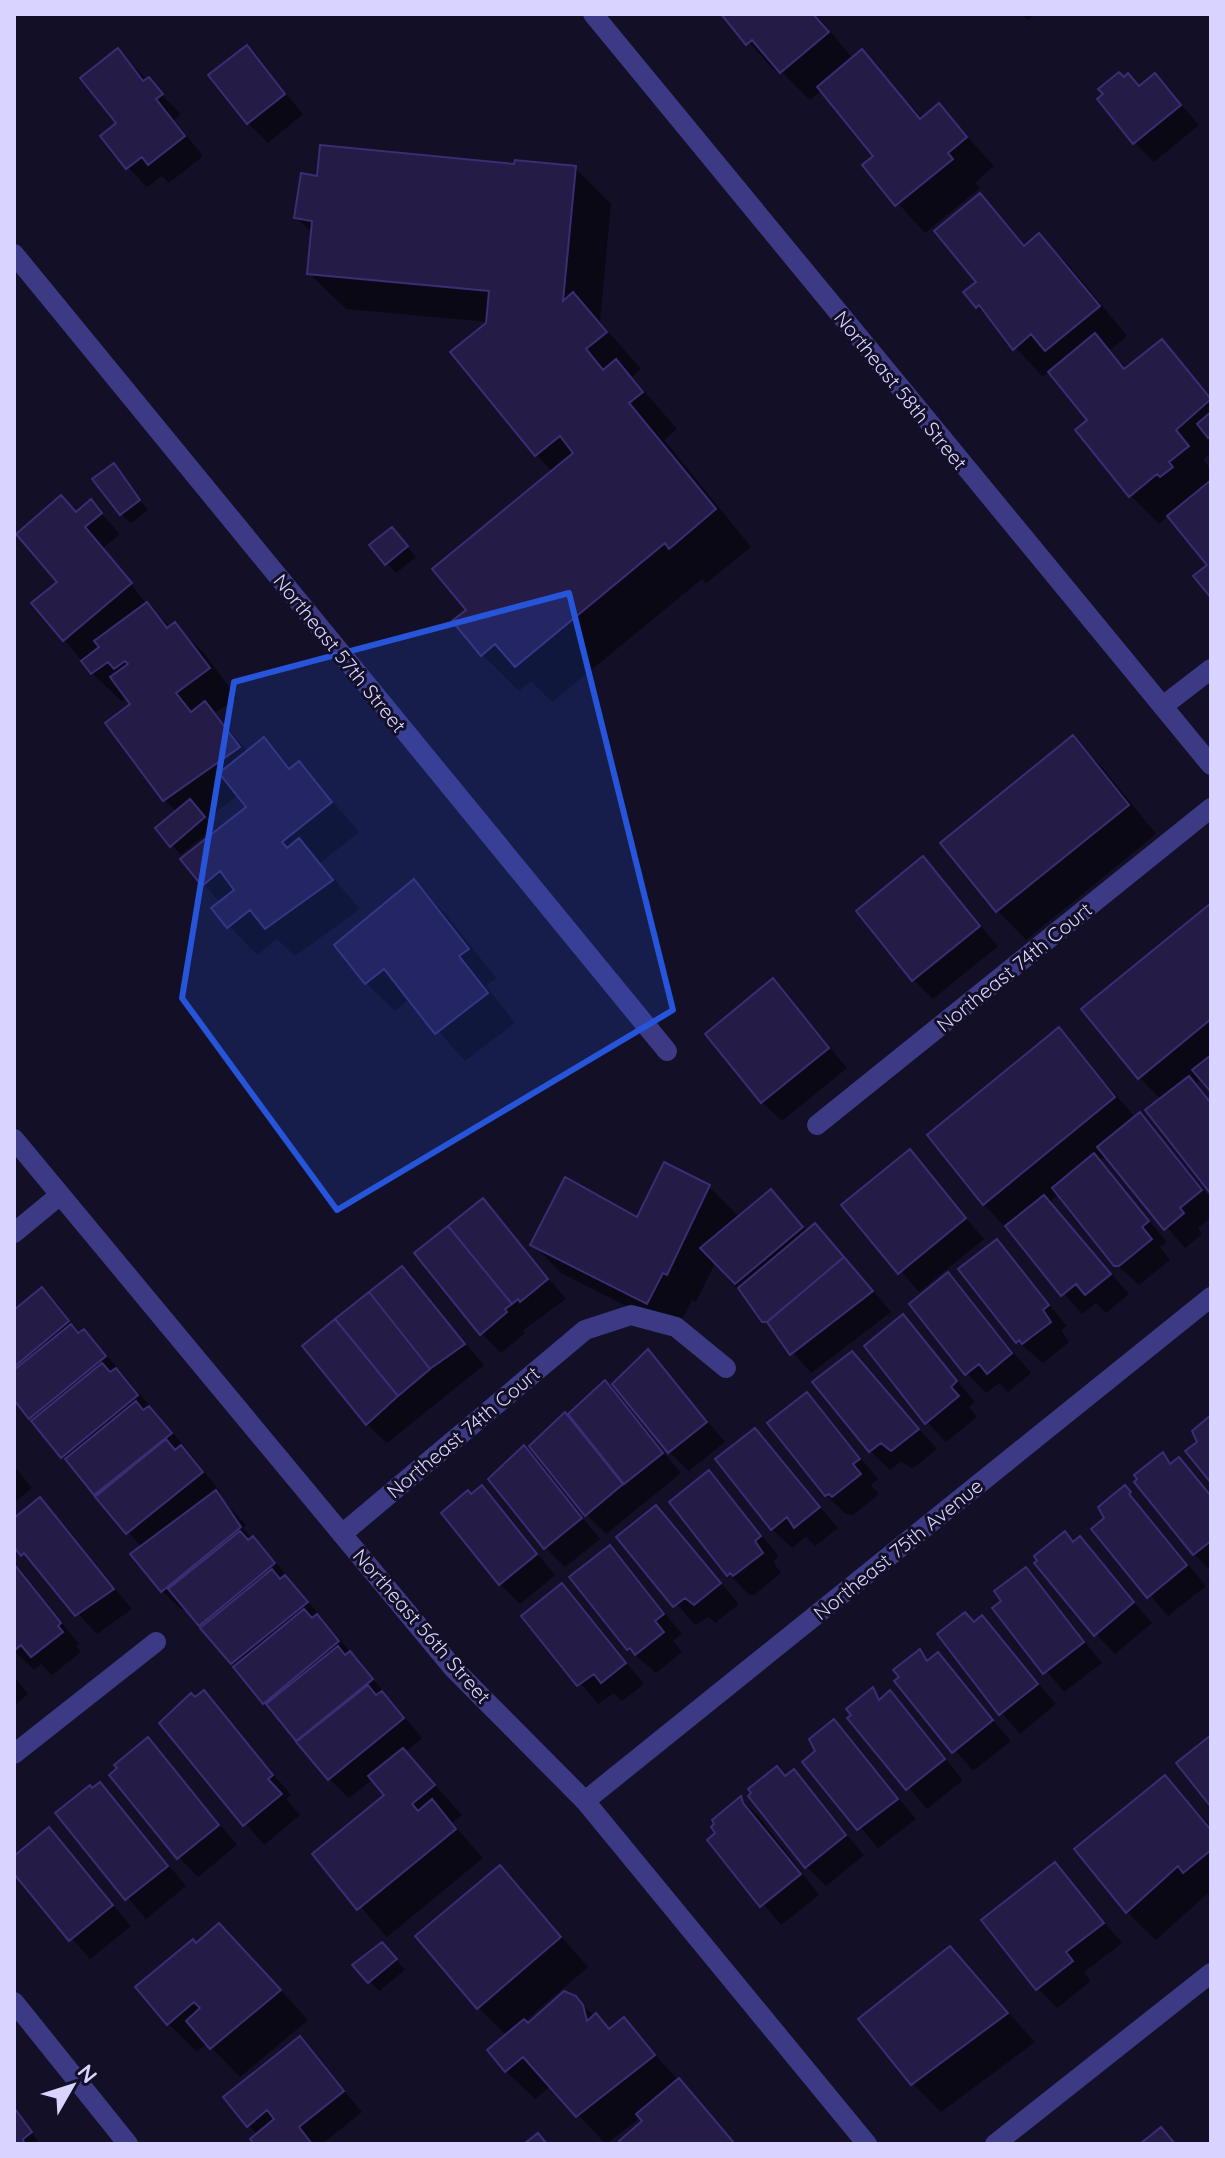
<svg xmlns="http://www.w3.org/2000/svg" width="1225" height="2158" viewBox="0 0 1225 2158" font-family="Quicksand,sans-serif">
<style>
.shadow{fill:#0007}
.building{fill:#241b47;stroke:#3b2d73;stroke-width:2}
.lines{fill:none;stroke-linecap:round;stroke-linejoin:round}
.service{stroke:#3d3a85;stroke-width:20}
.minor{stroke:#3d3a85;stroke-width:20}
.tertiary{stroke:#3d3a85;stroke-width:20}
.marked{fill:#2655da;fill-opacity:0.2;stroke:#2655da;stroke-width:6;stroke-linejoin:round}
.labels{text-anchor:middle;dominant-baseline:central;stroke-width:6;stroke-linejoin:round;paint-order:stroke}
.street-label{font-size:20px;fill:#d9d4ff;stroke:#130f26}
</style>
<rect width="100%" height="100%" fill="#130f26"/>
<path class="shadow" d="M723,14H816L853,59L862,52L923,119L939,106L994,166L975,183L980,188L925,233L864,166L876,156L822,90L810,100L779,69L776,72Z
M1022,14H1035L1028,20Z
M247,47L303,114L268,143L248,123Z
M118,51L181,114L174,120L203,156L169,183L162,176L147,187L128,167L118,123Z
M1155,75L1199,125L1154,162L1134,142L1140,88Z
M516,166L575,168L611,204L600,322L641,369L632,377L677,429L664,440L751,547L706,583L702,579L552,702L531,681L519,691L483,655L469,610L553,472L536,455L489,322L346,309L309,273L313,234L297,218L319,178Z
M980,196L1026,246L1039,236L1068,264L1127,336L1110,350L1127,369L1162,341L1211,396V453L1203,459L1211,470V595L1210,566L1169,515L1159,524L1130,495L1090,421L1050,371L1043,377L977,306Z
M113,466L148,510L131,523L121,514Z
M91,502L120,534L103,548L148,606L171,628L175,625L204,653L237,698L215,713L248,752L264,740L292,769L299,763L359,832L320,863L360,909L295,956L277,939L257,955L214,909L221,903L203,884L249,808L239,795L206,819L213,828L181,855L172,845L177,812L164,799L133,704L127,697L121,701L92,673L34,604L60,582L77,514Z
M401,539L416,557L396,573L372,546Z
M1072,738L1101,766L1156,834L1026,940L998,911L943,843Z
M923,859L998,946L933,999L913,979Z
M413,882L442,910L496,978L486,986L515,1023L465,1061L410,999L395,1011L366,983Z
M1211,906V1089L1202,1078L1195,1084L1211,1101V1191L1148,1111L1162,1100L1139,1077Z
M773,981L847,1068L782,1121L762,1102Z
M1059,1030L1136,1118L1140,1115L1159,1135L1211,1199V1218L1198,1228L1202,1234L1185,1248L1106,1156L1099,1161L1167,1242L1160,1247L1170,1260L1139,1285L1116,1264L1059,1194L1049,1202L1129,1294L1106,1313L1096,1303L1082,1314L984,1204Z
M909,1152L984,1239L919,1292L844,1205Z
M709,1187L737,1215L734,1223L771,1192L808,1232L815,1226L835,1245L891,1312L811,1373L715,1263L696,1302L692,1300L676,1331L561,1273L533,1244L638,1220Z
M482,1201L566,1299L523,1330L525,1333L501,1353L481,1333Z
M997,1242L1067,1326L1061,1330L1069,1342L1043,1363L1017,1341Z
M402,1269L484,1365L387,1443L367,1424Z
M948,1275L1031,1373L1008,1392L999,1383L986,1393L967,1373Z
M42,1290L81,1334L84,1332L103,1351L190,1453L221,1493L218,1495L246,1525L243,1528L252,1539L272,1558L422,1738L405,1752L462,1815L452,1823L483,1858L387,1937L315,1854L386,1796L373,1779L349,1798L329,1779L186,1607L182,1610L162,1591L133,1554L142,1548L17,1400L14,1402V1312Z
M903,1317L975,1402L969,1407L977,1417L946,1442L927,1422Z
M648,1352L725,1442L689,1471L669,1452Z
M851,1353L937,1449L912,1469L901,1461L890,1470L870,1451Z
M605,1382L681,1473L606,1534L586,1514L540,1435L582,1406L579,1403Z
M807,1394L878,1479L871,1485L879,1494L853,1515L846,1514L826,1495Z
M755,1430L838,1528L815,1546L806,1537L792,1548L772,1529Z
M524,1448L600,1539L565,1567L545,1547L499,1468Z
M1163,1455L1172,1465L1179,1459L1211,1495V1571L1194,1554L1140,1480Z
M14,1466L32,1488L14,1503Z
M709,1473L779,1556L773,1562L781,1573L754,1595L748,1594L729,1574L672,1502Z
M482,1487L555,1575L520,1604L500,1584L471,1496Z
M1125,1488L1206,1586L1168,1616L1094,1529L1106,1519Z
M40,1500L132,1609L97,1634L14,1544V1521Z
M656,1507L739,1604L715,1623L709,1617L695,1625L619,1538Z
M1080,1539L1152,1623L1115,1654L1096,1634Z
M610,1547L682,1634L673,1641L682,1652L656,1673L628,1649Z
M14,1564L79,1644L76,1646L81,1652L52,1675L41,1664L34,1670L14,1651Z
M1025,1569L1102,1663L1064,1692L995,1608Z
M562,1586L644,1684L622,1701L614,1693L598,1704L524,1616Z
M982,1618L1056,1704L1020,1734L943,1644Z
M920,1652L928,1660L937,1655L1011,1741L973,1771L897,1681Z
M14,1676L28,1694L14,1706Z
M873,1690L882,1699L890,1693L963,1780L927,1809L850,1718Z
M203,1693L291,1795L286,1799L300,1815L264,1845L161,1724Z
M834,1721L916,1819L878,1848L805,1762L818,1752Z
M148,1740L237,1845L198,1877L179,1857Z
M793,1771L864,1855L826,1886L806,1866L754,1793Z
M1165,1777L1211,1826V1898L1207,1894L1156,1940L1127,1912Z
M100,1784L186,1886L146,1919L57,1813Z
M741,1799L760,1818L819,1895L781,1925L709,1840Z
M49,1830L131,1926L90,1959L14,1871V1862Z
M1055,1864L1122,1943L1084,1972L1091,1981L1057,2008L1038,1988Z
M500,1867L588,1967L524,2022L528,2026L575,1998L610,2030L623,2020L737,2144H624L645,2122L641,2117L606,2144L551,2086L535,2099L506,2071L507,2036L478,2007Z
M950,1948L1035,2042L941,2112L912,2083Z
M248,1954L308,2020L240,2077L207,2043L197,2052L168,2023Z
M391,1954L405,1970L379,1991L355,1965Z
M300,2038L362,2112L322,2144H256L257,2135L226,2097Z
M14,2113L25,2121L39,2144H14Z"/>
<path class="building" d="M721,14H813L829,32L780,73L752,40L746,45Z
M247,45L285,94L247,124L208,75Z
M118,48L143,81L149,77L163,94L156,99L185,136L148,165L142,157L126,169L100,136L116,123L80,78Z
M862,49L920,119L939,103L967,137L948,153L953,159L895,206L862,165L873,156L817,87Z
M1119,72L1124,77L1128,73L1139,86L1155,73L1181,105L1133,144L1097,99L1103,94L1098,89Z
M320,145L514,164L515,160L576,166L563,301L573,292L607,332L586,349L603,370L616,359L643,392L629,403L716,509L669,549L665,543L515,667L495,644L481,656L452,621L466,610L432,569L573,453L560,436L535,456L450,352L486,323L489,291L307,274L312,221L294,218L301,173L317,176Z
M980,193L1024,246L1039,233L1100,306L1045,351L1031,334L1013,350L979,305L976,308L963,292L976,282L934,231Z
M1095,333L1124,369L1162,339L1211,399L1176,430L1189,446L1169,462L1173,467L1160,477L1157,474L1129,497L1075,430L1087,420L1048,372Z
M1211,412V435L1208,438L1197,424Z
M114,463L140,500L120,515L92,479Z
M1211,480V598L1193,576L1207,565L1167,516Z
M61,495L76,512L91,499L102,513L85,527L132,583L63,641L31,603L57,582L16,534Z
M392,527L408,546L385,565L369,545Z
M147,602L167,628L175,622L210,668L176,693L191,712L205,701L240,747L163,801L105,723L130,704L110,677L128,664L125,661L114,669L108,662L91,674L81,661L99,647L94,641Z
M1073,735L1129,805L996,912L940,843Z
M264,737L289,769L299,761L332,802L282,842L287,848L299,838L333,880L265,929L250,910L227,928L211,908L234,890L220,871L202,886L180,859L246,807L219,773Z
M190,799L205,817L170,847L155,828Z
M923,856L980,926L912,981L856,911Z
M414,879L469,949L459,956L488,993L435,1034L384,969L365,984L334,945Z
M1211,903V1019L1138,1079L1081,1009Z
M773,978L829,1048L761,1103L705,1034Z
M1059,1027L1115,1097L983,1205L927,1135Z
M1211,1055V1092L1192,1070Z
M1189,1076L1211,1103L1210,1193L1145,1110Z
M1140,1112L1202,1190L1180,1208L1184,1213L1164,1230L1097,1147Z
M910,1149L966,1218L898,1274L841,1205Z
M1094,1153L1149,1221L1142,1227L1152,1239L1119,1266H1114L1052,1188Z
M664,1162L710,1185L667,1275L663,1273L647,1304L530,1245L565,1177L637,1217Z
M771,1189L803,1227L735,1284L700,1248Z
M1044,1195L1111,1274L1085,1295L1076,1284L1061,1296L1005,1226Z
M483,1198L548,1279L520,1302L518,1299L512,1304L448,1226Z
M815,1223L844,1257L767,1322H762L738,1288Z
M448,1226L512,1304L505,1309L507,1312L480,1335L414,1253Z
M997,1239L1049,1305L1043,1310L1051,1322L1022,1344L1019,1340L1016,1343L958,1269Z
M844,1257L873,1291L790,1355L767,1322Z
M402,1266L465,1344L430,1369L369,1292Z
M948,1272L1012,1353L987,1374L979,1364L965,1375L909,1304Z
M42,1287L69,1321L14,1367V1310Z
M369,1292L430,1369L398,1396L335,1319Z
M903,1314L957,1381L951,1387L959,1396L925,1424L864,1346Z
M335,1319L398,1396L366,1425L302,1346Z
M71,1324L78,1333L84,1329L106,1356L29,1419L14,1400V1370Z
M648,1349L707,1422L668,1453L612,1384Z
M852,1351L919,1429L891,1451L881,1443L869,1452L812,1382Z
M102,1363L110,1372L116,1368L138,1395L61,1458L31,1421Z
M605,1380L663,1453L624,1484L568,1414Z
M807,1392L860,1459L853,1464L861,1474L832,1497L829,1494L825,1496L767,1423Z
M136,1401L143,1410L149,1406L172,1433L94,1495L65,1459Z
M565,1412L623,1484L585,1516L529,1446Z
M1211,1415V1483L1185,1451L1197,1442L1192,1431Z
M755,1428L820,1507L794,1528L787,1517L771,1530L715,1459Z
M166,1439L175,1450L181,1445L203,1472L126,1534L95,1497Z
M524,1445L582,1518L544,1549L488,1479Z
M1163,1452L1170,1464L1179,1457L1211,1496V1541L1193,1555L1134,1482L1137,1479L1134,1475Z
M709,1470L761,1536L755,1541L763,1553L733,1576L730,1573L727,1576L669,1502Z
M482,1485L537,1554L499,1585L441,1513L468,1490L471,1494Z
M1125,1485L1131,1492L1129,1494L1187,1565L1147,1598L1091,1529L1104,1518L1098,1507Z
M216,1490L241,1527L161,1592L130,1554Z
M40,1497L114,1589L75,1616L24,1553L21,1556L14,1547V1518Z
M656,1505L721,1583L694,1605L685,1598L673,1607L616,1537Z
M240,1531L248,1540L253,1536L275,1563L199,1626L168,1589Z
M1065,1531L1073,1542L1080,1536L1134,1602L1094,1636L1034,1563L1037,1561L1034,1556Z
M610,1545L664,1614L655,1621L664,1632L635,1655L630,1648L627,1650L569,1577Z
M14,1564L61,1623L58,1626L63,1632L31,1657L21,1645L14,1651Z
M1026,1567L1084,1642L1043,1674L992,1608L1001,1601L994,1591Z
M272,1569L280,1579L285,1575L308,1602L231,1664L200,1628Z
M562,1583L626,1663L601,1683L594,1674L577,1686L521,1616Z
M304,1609L312,1618L317,1614L339,1641L263,1704L233,1667Z
M965,1612L974,1622L982,1615L1038,1684L999,1715L937,1634Z
M338,1646L345,1655L350,1651L373,1679L296,1741L266,1704Z
M920,1649L927,1661L938,1652L993,1720L952,1753L894,1681L899,1677L893,1670Z
M368,1685L376,1695L382,1691L404,1718L328,1780L296,1742Z
M873,1687L879,1700L890,1690L945,1759L906,1790L847,1718L851,1715L846,1709Z
M204,1690L273,1775L268,1779L282,1794L243,1826L159,1723L191,1693L195,1697Z
M834,1719L898,1799L857,1830L802,1762L815,1751L809,1739Z
M1211,1735V1807L1176,1763Z
M148,1737L219,1825L177,1859L109,1775L117,1768L114,1765Z
M403,1748L435,1785L412,1804L418,1811L432,1799L456,1829L357,1910L312,1854L384,1795L368,1776Z
M777,1766L785,1776L794,1769L846,1835L805,1868L748,1796L751,1793L748,1789Z
M1165,1775L1211,1830V1850L1183,1873L1178,1866L1126,1913L1074,1849Z
M100,1782L168,1866L125,1900L55,1813L90,1785L92,1788Z
M741,1796L743,1803L801,1874L760,1907L707,1840L715,1833L711,1827L714,1824L712,1820Z
M49,1827L113,1905L69,1941L14,1874V1856Z
M1055,1862L1104,1923L1066,1952L1073,1961L1036,1990L981,1920Z
M500,1865L561,1937L477,2009L415,1936Z
M219,1923L281,1990L210,2049L186,2021L200,2008L194,2002L167,2025L135,1987L193,1939L196,1943Z
M382,1942L397,1959L368,1983L352,1965Z
M950,1946L1008,2013L911,2085L858,2019Z
M564,1991L576,1996L583,2005L587,2021L596,2013L609,2029L624,2017L655,2055L576,2117L523,2057L505,2072L487,2050L524,2019L528,2023Z
M300,2036L344,2091L299,2127L312,2144H254L250,2139L274,2119L267,2110L247,2127L223,2097Z
M679,2078L735,2144H621L619,2141L642,2121L636,2114Z
M15,2109L32,2132L23,2139L24,2144H14Z
M1161,2127L1175,2144H1140Z
M538,2133L547,2144H524Z"/>
<g class="lines">
<path class="service" d="M1163,706L1211,669
M342,1534L585,1330L631,1315L676,1327L726,1368
M14,1754L156,1642"/>
<path class="minor" d="M14,254L667,1051
M817,1125L1211,808
M14,1139L454,1669L585,1801L867,2144
M14,1233L60,1195
M585,1801L1211,1297
M14,2002L128,2144
M995,2144L1211,1973"/>
<path class="tertiary" d="M593,14L1211,765"/>
</g>
<path class="marked" d="M569,593L673,1010L337,1210L182,998L234,682Z"/>
<g class="labels">
<g class="street-label">
<text transform="translate(901 390) rotate(51)">Northeast 58th Street</text>
<text transform="translate(340 653) rotate(51)">Northeast 57th Street</text>
<text transform="translate(1014 967) rotate(-39)">Northeast 74th Court</text>
<text transform="translate(463 1432) rotate(-40)">Northeast 74th Court</text>
<text transform="translate(898 1549) rotate(-39)">Northeast 75th Avenue</text>
<text transform="translate(422 1626) rotate(49)">Northeast 56th Street</text>
</g>
</g>
<rect width="1225" height="2158" fill="none" stroke="#d9d4ff" stroke-width="32"/>
<g transform="translate(72 2086) rotate(51)" stroke="#130f26" stroke-width="6" paint-order="stroke">
<path d="M0-6L14 30L0 20L-14 30Z" fill="#d9d4ff"/>
<text y="-12" font-size="22" font-weight="bold" text-anchor="middle" fill="#d9d4ff">N</text>
</g>
</svg>
